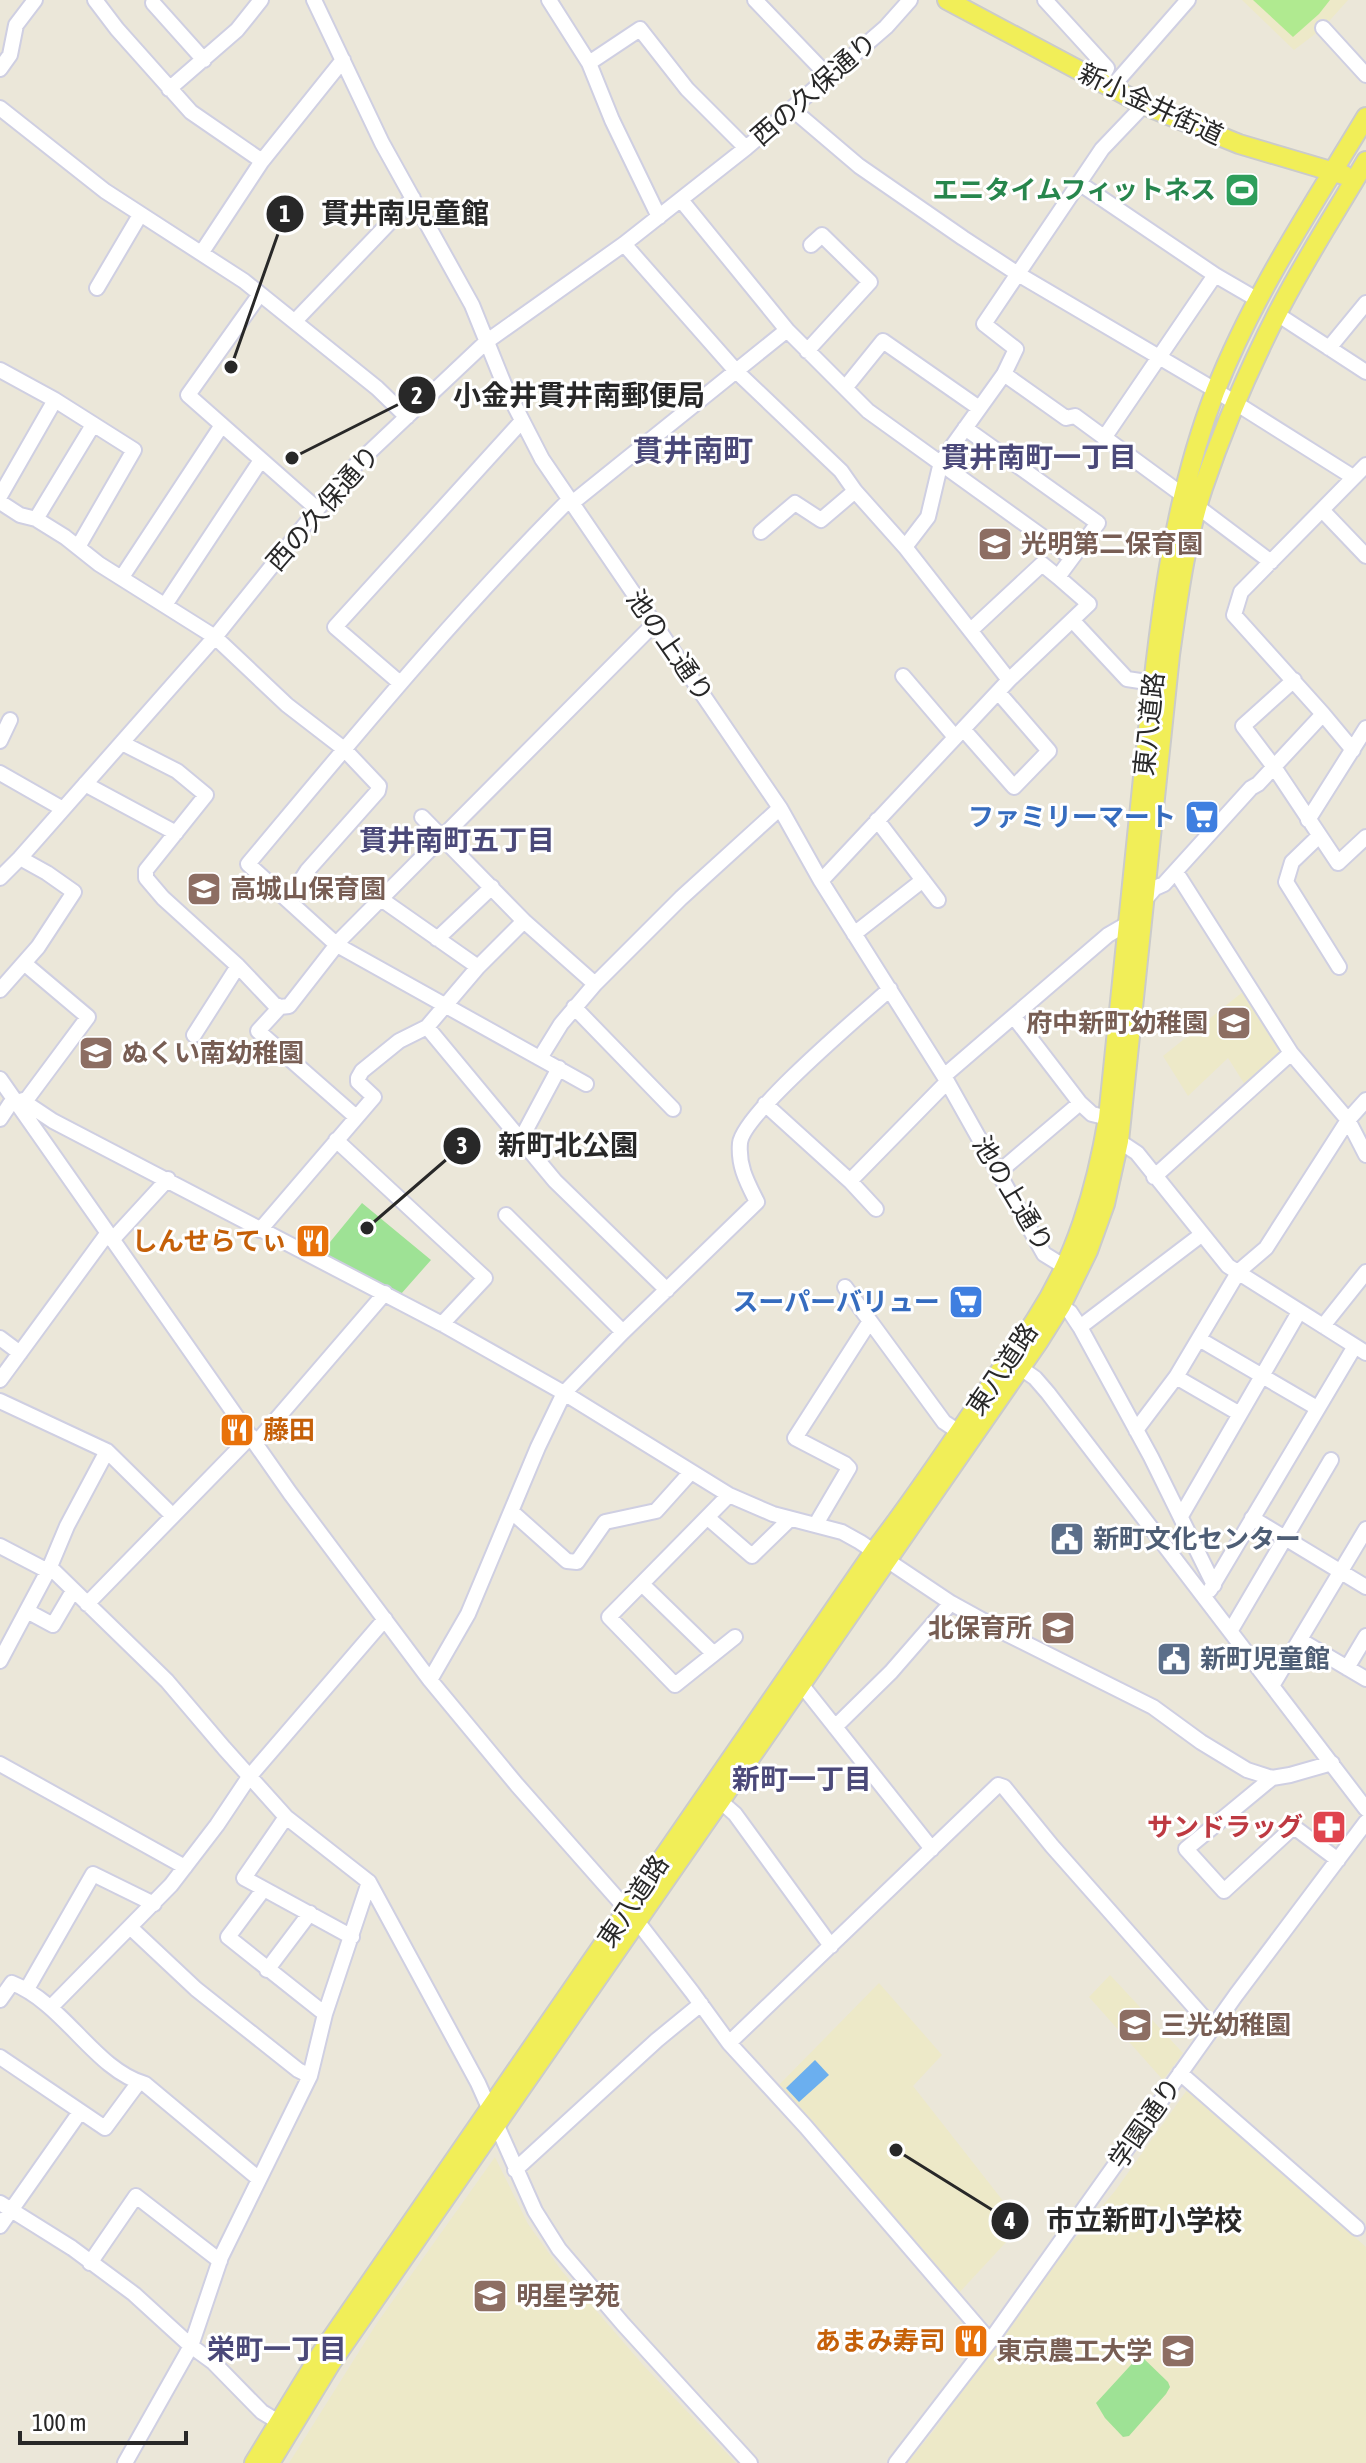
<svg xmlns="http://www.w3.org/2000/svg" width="1366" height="2463" viewBox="0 0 1366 2463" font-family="'Asap Condensed','Noto Sans JP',sans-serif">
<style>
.education{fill:#ede9c8}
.green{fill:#9ee295}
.pitch{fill:#b0ea90}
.water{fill:#6bafef}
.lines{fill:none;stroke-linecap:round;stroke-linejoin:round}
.minor-casing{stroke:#cfcfe2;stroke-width:18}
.major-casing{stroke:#cbcbcb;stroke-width:22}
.minor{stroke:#fff;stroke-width:14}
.major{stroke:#f1ee58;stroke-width:18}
.labels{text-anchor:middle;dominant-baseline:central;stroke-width:6;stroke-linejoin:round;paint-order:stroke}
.street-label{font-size:26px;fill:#282828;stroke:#fff}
.leisure-label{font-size:26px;font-weight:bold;fill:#27864d;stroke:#fff;text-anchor:end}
.education-label{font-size:26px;font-weight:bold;fill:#785e54;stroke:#fff;text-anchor:start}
.shop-label{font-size:26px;font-weight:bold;fill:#366cbe;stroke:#fff;text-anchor:end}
.food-label{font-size:26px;font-weight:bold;fill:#c56008;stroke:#fff;text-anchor:end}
.service-label{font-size:26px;font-weight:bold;fill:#4e5e75;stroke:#fff;text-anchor:start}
.health-label{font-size:26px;font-weight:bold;fill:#be3a42;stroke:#fff;text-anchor:end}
.neighbourhood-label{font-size:28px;font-weight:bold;fill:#4b4979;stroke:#fff}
.quarter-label{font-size:30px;font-weight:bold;fill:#4b4979;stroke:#fff}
.leader{fill:none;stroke:#282828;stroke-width:3}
.callout-dot{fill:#282828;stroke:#fff;stroke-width:3}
.mark-label{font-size:24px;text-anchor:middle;font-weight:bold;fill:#fff}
.callout-label{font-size:28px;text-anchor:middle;font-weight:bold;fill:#282828;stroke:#fff;stroke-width:6;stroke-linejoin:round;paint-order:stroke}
</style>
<rect width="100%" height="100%" fill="#ebe7d9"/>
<path class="education" d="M1242,0H1348L1323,28L1294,50Z
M1244,991L1284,1057L1247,1088L1228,1058L1188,1096L1163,1056Z
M1110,1975L1183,2053L1163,2080L1089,1997Z
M879,1983L942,2055L913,2086L1022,2225L957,2295L776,2088Z
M1187,2090L1366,2247V2463H907L935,2429L1046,2273L1115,2191Z
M495,2157L528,2224L561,2270L644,2366L736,2463H289L377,2323Z"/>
<path class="green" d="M362,1203L431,1260L401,1294L321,1253Z
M1140,2355L1168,2382L1170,2387L1166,2394L1129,2436L1123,2437L1105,2418L1096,2403Z"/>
<path class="pitch" d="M1253,0H1330L1319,14L1293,37Z"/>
<path class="water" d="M815,2060L829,2075L799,2102L786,2088Z"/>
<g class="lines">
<g class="minor-casing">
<path id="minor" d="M95,0L117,29L191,112L262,161
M314,0L382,143L472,305L506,389L542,459L780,808L821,881L944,1076L1044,1254L1065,1267
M549,0L589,63L612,120L659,217
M755,0L829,77
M1045,0L1107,68L1099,82
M153,3L204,60
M1323,28L1366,75
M589,63L640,29L687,89L746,148
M0,69L10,55L16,25L35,0
M1111,88L1188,0
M169,89L237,30L261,0
M0,108L105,191L244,281L377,388L407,417
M792,109L859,166L963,238L1018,274L1215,390L1353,477
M1079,183L1215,275L1258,300
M681,200L787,330L868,411L1072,558L1098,523L965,428
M624,244L736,371L841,471L855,491L905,547
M202,252L262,161L343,60
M97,288L140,215
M260,294L188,395L316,508
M1277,314L1366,372
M295,321L413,198
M1329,348L1366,303
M807,351L870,282L822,235L811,245
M0,370L55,400L134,450L78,547
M1004,374L1016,349L984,324L1102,149L1144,105
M845,388L883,341L979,408
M1104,438L1215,275
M0,496L55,400
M570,499C455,614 352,740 248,864L337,945L586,1084
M0,502L20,515L36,519L65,537L99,564L215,637L287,705L344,749L379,786L378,791L307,871L288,900
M572,503L787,330
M1198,507L1271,562
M1323,511L1366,556
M36,519L93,425
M761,532L795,503L821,520L855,491
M122,577L222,425
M165,605L261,460
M1073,621L1127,679L1153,683
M971,630L1042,564L1058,577L1072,558
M903,676L955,737
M1009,680L905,547L928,517L941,462L1004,374L1066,418L1075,416L1184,496
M1294,680L1243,726L1274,767L1338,863L1366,837
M400,683L335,627L521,422
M1323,714L1353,750
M963,729L1014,787L1049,751L998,692
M0,741L10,720
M122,743L177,771L206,795L146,870V878L163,898L238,966L274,1004L280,1007L289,1006L342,938L655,623
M0,773L63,809
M85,784L176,833
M422,817L524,921L595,984L681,898L780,808
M877,820L938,900
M1308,820L1366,728
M1319,836L1292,862L1286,882L1339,967
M1176,872L1291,1053L1348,1120L1366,1155
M0,878L20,858L215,637L344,476L486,342L624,244L746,148L886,27L910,0
M821,881L1009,680L1089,604L1058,577
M381,899L478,967
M1144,901L1155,888L1164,884L1251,788L1258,784L1323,714L1234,615L1241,592L1366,465
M854,934L923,880
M437,939L492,887
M0,990L38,947L74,892L47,873L20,858
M280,1007L258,1031L356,1117
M574,1007L673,1109
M1014,1017L1080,1103L1092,1114L1108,1118
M427,1027L555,1181L667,1290
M194,1035L238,966
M540,1058L561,1024L595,984
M944,1076L1108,935L1127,924L1132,918
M0,1079L290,1493L430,1680L517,1785L637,1921L692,1992L729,2043L806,2127L990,2341
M17,1101L32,1107L53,1121L442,1324L564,1393L729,1495L773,1514L842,1532L860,1542L951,1603L1009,1635L1153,1707L1201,1742L1247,1770L1272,1778L1290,1775L1332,1763
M765,1104L850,1181L876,1209
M0,1119L10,1104L27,1099L88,1017L24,963
M521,1139L559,1068
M336,1140L485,1278L442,1324
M1119,1141L1137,1153L1228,1266L1366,1353
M999,1172L1080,1103
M1154,1177L1291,1053
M850,1181L947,1082
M506,1215L623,1332
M260,1230L374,1097L358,1082V1078L362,1071L399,1041L427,1027L478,967L524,921
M112,1240L168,1179
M845,1287L944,1422L959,1432
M1061,1306L1070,1312L1080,1327L1151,1457L1214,1585
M1323,1326L1366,1272
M1080,1327L1201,1235
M0,1338L20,1353
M1199,1339L1317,1408
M1015,1364L1035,1378L1048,1393L1366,1809
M1176,1377L1240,1414
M0,1380L107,1234
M0,1401L107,1451L173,1516
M1136,1430L1176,1377L1239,1271L1266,1248L1348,1120L1366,1100
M256,1443L385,1293
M729,1495L609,1617L675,1685L735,1637
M512,1512L567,1561L577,1562L605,1522L656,1511L691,1472
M1181,1516L1299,1312
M708,1518L752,1556L790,1519
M1252,1518L1366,1587
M816,1524L849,1468L845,1464L795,1438L870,1321
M0,1546L44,1569L54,1571L167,1681L224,1748L286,1817L369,1882L478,2083L535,2211L559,2249L623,2324L750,2463
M643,1585L713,1653
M1210,1590L1355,1346
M87,1604L251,1436
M27,1611L53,1625L73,1591
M1231,1630L1331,1460
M1300,1640L1366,1679
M0,1661L49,1569L67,1526L107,1451
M1347,1668L1366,1636
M430,1680L468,1614L538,1447L564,1393L623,1332L757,1202C747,1182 738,1166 740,1143C743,1114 862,1014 890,989
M801,1684L932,1849
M1272,1686L1366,1529
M835,1727L891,1672L951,1603
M0,1764L185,1867
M1272,1778L1186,1849L1224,1891L1290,1830H1298L1338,1860
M719,1800L735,1814L831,1946
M286,1817L244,1878L352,1937
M263,1890L228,1937L325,2014
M131,1928L196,1989L298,2070L310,2076
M267,1970L310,1913
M27,1989L93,1874L154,1904
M0,2000L12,1983C65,2004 94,2069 145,2084L259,2179
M52,2006L171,1885L217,1825L249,1777L385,1619
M729,2043L998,1785L1004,1787L1052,1846L1212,2027
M0,2057L105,2128L139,2082
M1180,2073L1357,2228
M515,2170L657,2040L701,2004
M0,2203L72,2248L134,2294L191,2346L213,2362L262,2412L277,2421
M0,2226L80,2112
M90,2263L136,2196L220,2261
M125,2463L191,2346L221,2257L310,2076L325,2014L369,1882
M896,2463L990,2341L1236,1995L1366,1822"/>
</g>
<g class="major-casing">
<path id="major" d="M947,0L1144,105L1239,144L1344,175
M254,2463L320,2355L875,1550C915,1498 951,1444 988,1389C1003,1365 1021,1343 1036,1319C1076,1258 1096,1189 1108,1118C1120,998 1132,878 1145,758C1158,635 1170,508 1215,392C1253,295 1313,205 1366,117
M270,2463L331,2363L1039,1341L1061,1306L1088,1251L1105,1204L1119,1141L1170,655C1178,599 1185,542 1203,488C1223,429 1249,369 1277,314C1304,261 1336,212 1366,161"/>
</g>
<use href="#minor" class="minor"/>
<use href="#major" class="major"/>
</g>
<defs>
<g id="stadium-square" transform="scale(1.8)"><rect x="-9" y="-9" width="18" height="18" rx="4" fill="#2e9e5b" stroke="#fff"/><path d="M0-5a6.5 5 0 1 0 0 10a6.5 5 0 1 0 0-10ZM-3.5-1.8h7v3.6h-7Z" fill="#fff"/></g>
<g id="school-square" transform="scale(1.8)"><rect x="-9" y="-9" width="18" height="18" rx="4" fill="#8d6e63" stroke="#fff"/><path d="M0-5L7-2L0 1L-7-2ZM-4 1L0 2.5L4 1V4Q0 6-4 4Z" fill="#fff"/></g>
<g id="supermarket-square" transform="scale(1.8)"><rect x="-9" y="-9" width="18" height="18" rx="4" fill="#3f7fe0" stroke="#fff"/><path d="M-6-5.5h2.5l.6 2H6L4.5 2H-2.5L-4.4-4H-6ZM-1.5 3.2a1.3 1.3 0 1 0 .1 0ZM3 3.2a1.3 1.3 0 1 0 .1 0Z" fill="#fff"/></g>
<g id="restaurant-square" transform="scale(1.8)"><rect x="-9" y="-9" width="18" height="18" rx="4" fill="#e8710a" stroke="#fff"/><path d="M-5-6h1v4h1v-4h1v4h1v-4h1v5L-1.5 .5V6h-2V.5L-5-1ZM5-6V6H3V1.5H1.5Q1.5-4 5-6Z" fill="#fff"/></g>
<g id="civic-square" transform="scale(1.8)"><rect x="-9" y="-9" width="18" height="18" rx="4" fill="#5c6f8a" stroke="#fff"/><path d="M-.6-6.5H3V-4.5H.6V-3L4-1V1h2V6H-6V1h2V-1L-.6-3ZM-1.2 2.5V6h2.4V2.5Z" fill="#fff"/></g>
<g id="pharmacy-square" transform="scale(1.8)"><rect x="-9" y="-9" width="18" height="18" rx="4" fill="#e0444e" stroke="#fff"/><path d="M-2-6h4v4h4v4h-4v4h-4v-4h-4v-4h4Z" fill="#fff"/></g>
<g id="university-square" transform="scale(1.8)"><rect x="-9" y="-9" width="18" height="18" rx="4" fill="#8d6e63" stroke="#fff"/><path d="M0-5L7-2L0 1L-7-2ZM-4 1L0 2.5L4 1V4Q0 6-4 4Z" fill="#fff"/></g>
</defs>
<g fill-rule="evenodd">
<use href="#stadium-square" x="1242" y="190"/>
<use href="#school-square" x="995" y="544"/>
<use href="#supermarket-square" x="1202" y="817"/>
<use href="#school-square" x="204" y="889"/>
<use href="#school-square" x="1234" y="1023"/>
<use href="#school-square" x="96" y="1053"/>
<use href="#restaurant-square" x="313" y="1241"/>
<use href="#supermarket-square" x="966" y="1302"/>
<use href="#restaurant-square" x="237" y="1430"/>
<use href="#civic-square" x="1067" y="1539"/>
<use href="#school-square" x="1058" y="1628"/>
<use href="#civic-square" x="1174" y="1659"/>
<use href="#pharmacy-square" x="1329" y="1827"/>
<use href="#school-square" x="1135" y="2025"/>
<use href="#school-square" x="490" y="2296"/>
<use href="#restaurant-square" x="971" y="2341"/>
<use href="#university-square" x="1178" y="2351"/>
</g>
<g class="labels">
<g class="street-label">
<text transform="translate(814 89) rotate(-41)">西の久保通り</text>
<text transform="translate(1151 104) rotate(25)">新小金井街道</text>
<text transform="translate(323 508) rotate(-49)">西の久保通り</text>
<text transform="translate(670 646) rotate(55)">池の上通り</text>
<text transform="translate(1149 724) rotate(-84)">東八道路</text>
<text transform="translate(1013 1194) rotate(59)">池の上通り</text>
<text transform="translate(1002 1369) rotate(-56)">東八道路</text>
<text transform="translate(633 1901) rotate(-56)">東八道路</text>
<text transform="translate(1145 2123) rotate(-55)">学園通り</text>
</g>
<g class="leisure-label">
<text x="1216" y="190">エニタイムフィットネス</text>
</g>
<g class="education-label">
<text x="1021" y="544">光明第二保育園</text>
<text x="230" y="889">高城山保育園</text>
<text x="1208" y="1023" text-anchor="end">府中新町幼稚園</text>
<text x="122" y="1053">ぬくい南幼稚園</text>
<text x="1032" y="1628" text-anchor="end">北保育所</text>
<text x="1161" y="2025">三光幼稚園</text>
<text x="516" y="2296">明星学苑</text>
<text x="1152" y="2351" text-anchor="end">東京農工大学</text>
</g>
<g class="shop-label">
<text x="1176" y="817">ファミリーマート</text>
<text x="940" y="1302">スーパーバリュー</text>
</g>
<g class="food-label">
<text x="287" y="1241">しんせらてぃ</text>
<text x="263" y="1430" text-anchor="start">藤田</text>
<text x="945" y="2341">あまみ寿司</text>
</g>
<g class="service-label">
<text x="1093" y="1539">新町文化センター</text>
<text x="1200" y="1659">新町児童館</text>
</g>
<g class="health-label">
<text x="1303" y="1827">サンドラッグ</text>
</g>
<g class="neighbourhood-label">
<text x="1039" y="457">貫井南町一丁目</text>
<text x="457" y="840">貫井南町五丁目</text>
<text x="802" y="1779">新町一丁目</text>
<text x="277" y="2349">栄町一丁目</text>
</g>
<g class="quarter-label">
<text x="693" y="450">貫井南町</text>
</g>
</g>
<path class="leader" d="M231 367L285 214M292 458L417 395M367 1228L462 1146M896 2150L1010 2221"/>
<g class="callout-dot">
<circle cx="231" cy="367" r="8"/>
<circle cx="292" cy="458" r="8"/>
<circle cx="367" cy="1228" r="8"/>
<circle cx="896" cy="2150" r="8"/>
<circle cx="285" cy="214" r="20"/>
<circle cx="417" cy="395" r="20"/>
<circle cx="462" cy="1146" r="20"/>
<circle cx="1010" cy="2221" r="20"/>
</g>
<g class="mark-label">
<text x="285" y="222">1</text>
<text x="417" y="404">2</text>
<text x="462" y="1154">3</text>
<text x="1010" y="2229">4</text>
</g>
<g class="callout-label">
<text x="405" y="223">貫井南児童館</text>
<text x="579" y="405">小金井貫井南郵便局</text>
<text x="568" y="1155">新町北公園</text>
<text x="1144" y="2230">市立新町小学校</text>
</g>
<path d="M20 2431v12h166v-12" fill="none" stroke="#282828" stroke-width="4"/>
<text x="32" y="2431" font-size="24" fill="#282828" stroke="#ffffff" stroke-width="6" paint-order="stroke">100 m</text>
</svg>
